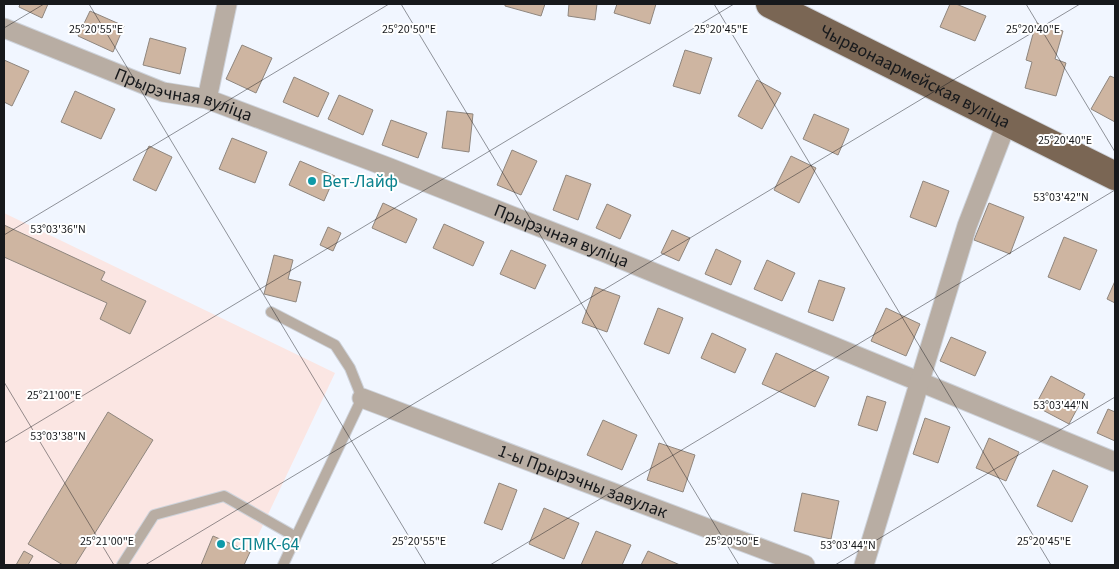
<svg xmlns="http://www.w3.org/2000/svg" width="1119" height="569" viewBox="0 0 1119 569" font-family="'Source Sans 3',sans-serif">
<style>
.industrial{fill:#fbe6e3}
.building{fill:#ceb5a1;stroke:#8f867e}
.lines{fill:none;stroke-linecap:round;stroke-linejoin:round}
.service-casing{stroke:#ced3db;stroke-width:12}
.minor-casing{stroke:#ced3db;stroke-width:21}
.trunk-casing{stroke:#ced3db;stroke-width:30}
.service{stroke:#b8ada3;stroke-width:10}
.minor{stroke:#b8ada3;stroke-width:19}
.trunk{stroke:#7a6654;stroke-width:28}
.ticks{fill:none;stroke:#17191c;stroke-width:1;stroke-opacity:0.45}
.culture-dot{fill:#0f9aa8;stroke:#fff;stroke-width:2}
.labels{text-anchor:middle;dominant-baseline:central;stroke-width:4;stroke-linejoin:round;paint-order:stroke}
.street-label{font-size:18px;fill:#17191c;stroke:#fff}
.culture-label{font-size:18px;fill:#0d838f;stroke:#fff;text-anchor:start}
.ticks-label{font-size:12px;text-anchor:middle;fill:#17191c;stroke:#fff;stroke-width:4;stroke-linejoin:round;paint-order:stroke}
</style>
<rect width="100%" height="100%" fill="#f1f6ff"/>
<path class="industrial" d="M4,213L335,373L244,565H4Z"/>
<path class="building" d="M20,4H48L42,18L19,7Z
M505,4H545L541,16L505,6Z
M569,4H597L595,20L568,16Z
M617,4H656L650,24L614,13Z
M950,4H956L986,16L975,41L940,27Z
M90,11L124,26L113,52L78,36Z
M1036,23L1063,31L1055,59L1066,63L1056,96L1025,88L1032,62L1026,60Z
M150,38L186,48L180,74L143,65Z
M242,45L272,58L256,93L226,79Z
M685,50L712,58L700,94L673,86Z
M4,60L29,71L12,106L4,102Z
M1110,76L1115,78V122L1091,109Z
M294,77L329,93L318,117L283,102Z
M757,80L781,93L762,129L738,116Z
M75,91L115,109L101,139L61,122Z
M339,95L373,110L363,135L328,119Z
M447,111L473,114L469,152L442,148Z
M814,114L849,129L838,155L803,139Z
M391,120L427,133L418,158L382,145Z
M232,138L267,152L255,183L219,169Z
M149,146L172,157L156,191L133,180Z
M512,150L537,161L521,195L497,185Z
M791,156L816,168L799,203L774,190Z
M300,161L335,176L324,201L289,185Z
M566,175L591,184L578,220L553,210Z
M923,181L949,191L936,227L910,217Z
M383,203L417,219L406,243L372,228Z
M989,203L1024,217L1010,254L974,240Z
M607,204L631,215L620,239L596,228Z
M444,224L484,242L473,266L433,248Z
M4,225L105,272L101,280L146,301L130,334L100,319L107,303L4,257Z
M328,227L341,233L333,251L320,245Z
M672,230L690,238L679,261L661,253Z
M1064,237L1097,250L1080,290L1048,277Z
M716,249L741,261L731,285L705,274Z
M511,250L546,265L535,289L500,274Z
M274,255L293,260L288,279L301,282L296,302L264,294Z
M767,260L795,273L782,301L754,289Z
M819,280L845,288L833,321L808,312Z
M1115,281V303L1107,299Z
M595,287L620,296L607,332L582,323Z
M658,308L683,318L669,354L644,344Z
M886,308L920,324L906,356L871,341Z
M712,333L746,349L735,373L701,358Z
M951,337L986,352L975,376L940,361Z
M776,353L829,377L815,407L762,384Z
M1051,376L1085,394L1069,424L1035,406Z
M867,396L886,402L877,431L858,425Z
M1108,409L1115,412V441L1097,433Z
M108,412L153,440L75,565H63L28,544Z
M925,418L950,427L938,463L913,454Z
M603,420L637,435L622,470L587,455Z
M989,438L1019,452L1006,481L976,468Z
M659,443L695,455L683,492L647,480Z
M1053,470L1088,486L1072,522L1037,506Z
M499,483L517,490L502,530L484,523Z
M802,493L839,501L831,539L794,531Z
M544,508L579,523L564,559L529,544Z
M596,531L631,545L622,565H581Z
M213,536L250,552L244,565H201Z
M24,551L33,556L28,565H16Z
M648,551L680,565H641Z"/>
<g class="lines">
<g class="service-casing">
<path id="service" d="M122,565L154,515L224,496L296,537L362,398L350,368L335,345L271,312
M283,565L296,537"/>
</g>
<g class="minor-casing">
<g id="minor">
<path id="s1" d="M4,28L163,92L207,99L390,168L606,253L1115,462"/>
<path d="M207,99L227,4"/>
<path id="s2" d="M362,398L805,565"/>
<path d="M864,565L967,226L1007,122"/>
</g>
</g>
<g class="trunk-casing">
<g id="trunk">
<path id="s3" d="M770,4L1115,176"/>
</g>
</g>
<use href="#service" class="service"/>
<use href="#minor" class="minor"/>
<use href="#trunk" class="trunk"/>
</g>
<path class="ticks" d="M89,4L426,565M401,4L739,565M714,4L1051,565M1026,4L1115,152M4,28L44,4M4,235L389,4M4,382L114,565M4,443L734,4M145,565L1080,4M490,565L1115,190M835,565L1115,397"/>
<g class="culture-dot">
<circle cx="312" cy="181" r="5"/>
<circle cx="221" cy="544" r="5"/>
</g>
<g class="labels">
<g class="street-label">
<text stroke="none"><textPath href="#s3" startOffset="162">Чырвонаармейская вуліца</textPath></text>
<text stroke="none"><textPath href="#s1" startOffset="192">Прырэчная вуліца</textPath></text>
<text stroke="none"><textPath href="#s1" startOffset="596">Прырэчная вуліца</textPath></text>
<text stroke="none"><textPath href="#s2" startOffset="236">1-ы Прырэчны завулак</textPath></text>
</g>
<g class="culture-label">
<text x="322" y="181">Вет-Лайф</text>
<text x="231" y="544">СПМК-64</text>
</g>
</g>
<g class="ticks-label">
<text x="1033" y="33">25°20'40"E</text>
<text x="96" y="33">25°20'55"E</text>
<text x="409" y="33">25°20'50"E</text>
<text x="721" y="33">25°20'45"E</text>
<text x="1065" y="144">25°20'40"E</text>
<text x="1061" y="201">53°03'42"N</text>
<text x="58" y="233">53°03'36"N</text>
<text x="54" y="399">25°21'00"E</text>
<text x="1061" y="409">53°03'44"N</text>
<text x="58" y="440">53°03'38"N</text>
<text x="107" y="545">25°21'00"E</text>
<text x="419" y="545">25°20'55"E</text>
<text x="732" y="545">25°20'50"E</text>
<text x="1044" y="545">25°20'45"E</text>
<text x="848" y="549">53°03'44"N</text>
</g>
<rect width="1119" height="569" fill="none" stroke="#17191c" stroke-width="10"/>
</svg>
